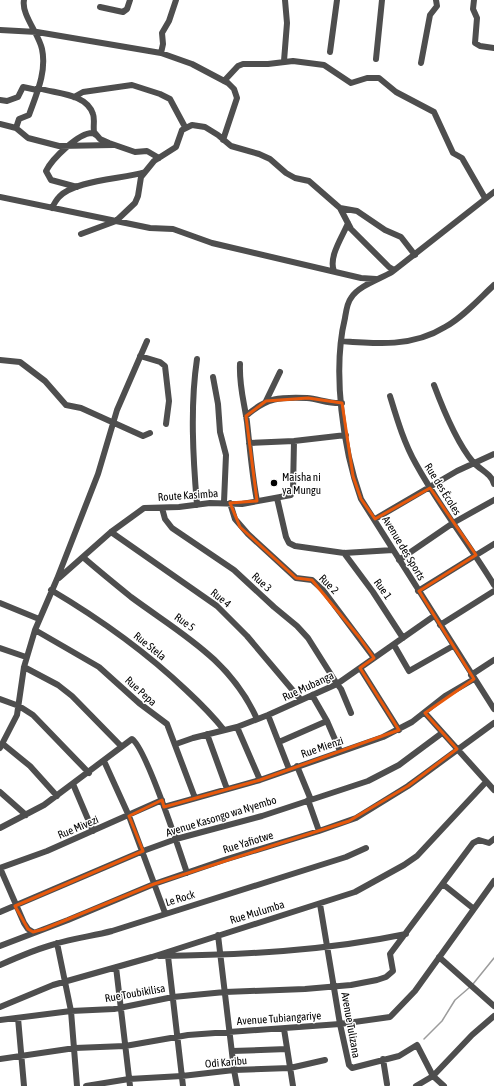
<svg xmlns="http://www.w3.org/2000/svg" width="494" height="1086" viewBox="0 0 494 1086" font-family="'Asap Condensed',sans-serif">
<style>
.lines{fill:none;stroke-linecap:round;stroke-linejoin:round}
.stream{stroke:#9c9c9c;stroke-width:1.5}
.minor{stroke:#4e4e4e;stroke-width:6}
.marked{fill:none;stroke:#e8590c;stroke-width:3;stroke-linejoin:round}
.poi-dot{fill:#000;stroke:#fff;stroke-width:1.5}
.labels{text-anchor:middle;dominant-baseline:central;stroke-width:3;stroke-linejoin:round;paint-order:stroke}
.poi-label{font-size:11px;fill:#000;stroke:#fff;text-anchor:start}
.street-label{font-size:11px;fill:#000;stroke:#fff}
</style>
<rect width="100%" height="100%" fill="#fff"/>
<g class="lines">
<path class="stream" d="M473,984L494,958
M424,1039L442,1021L455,1000L470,987"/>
<path class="minor" d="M474,0L473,9L477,18L475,43L480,46L494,48
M100,7L123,12L127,9L130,0
M0,30L37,32L161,53L192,64L228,83L234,89L237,98L223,140
M330,52L337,0
M161,53L163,44L162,33L169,21L176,0
M376,59L382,0
M284,61L287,23L285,0
M421,63L430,15L437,6L436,0
M224,81L238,66L243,64H268L293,61L324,65L351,83L367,78H379L396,92L434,112L453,153L462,158L485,198
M38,88C56,94 86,93 93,114C95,119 93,126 94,132L100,139L109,143L135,152L147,151L159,158
M74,97L83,92L132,85L160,94L170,99L185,127
M0,100L7,101L18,97L23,87L37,90
M0,124L16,128L28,138L59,146L113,145
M16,128L19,119L29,115C36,95 47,72 42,49C39,34 21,14 24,0
M77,187L51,180L46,171C52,159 79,132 93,133L96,135
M494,192L392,272C380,279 358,286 351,298C347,303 346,312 345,318C332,371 343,449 361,499L494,709
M0,197L116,221L135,203L138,196L141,177L154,161L176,147L182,130L192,125L205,127L218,135L231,146L259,154L270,159L286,173L295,178L309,181L340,208L351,229L389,267L394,270
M52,208C54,204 56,200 59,197C74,180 124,179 145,172
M340,208L357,211L385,230L401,237L415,255
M81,234L116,221L150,228L173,229L212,243L361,278L376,279
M334,271C328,257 343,236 348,223
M341,341C377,344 413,347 445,327C463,317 479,299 494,285
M140,356L160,362L165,366L169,401L166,424
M0,360L20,362L45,381L66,405L81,408L143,436L150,433
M240,364C239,386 244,401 247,422C250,449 252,475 257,501
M213,377L218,404L220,432L226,455L224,502
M434,385C443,409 457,443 473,462C480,470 491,473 494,484
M390,396C397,419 404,443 416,464C439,506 469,544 494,585
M266,401L280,372
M246,416C267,397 280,397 307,398C319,399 329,404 342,403
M249,443L294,441L346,435
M277,498L286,537L289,543L295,546L344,553L393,550
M230,503L235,519L248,534L296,578L312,580L323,590L374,658
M197,505C193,458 190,406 197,359
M162,508L165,519L172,528L234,570L274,607L297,626L308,638L337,684L341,689L351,713
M375,519L457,471L494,454
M111,532L217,606L247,636L301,700
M344,553L373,592L403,638
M84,558C99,571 115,584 131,597C181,634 230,659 257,719
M399,560L453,523L494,500
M59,578L111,532L144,508L179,507L210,503L242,504L291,495L293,490L294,441
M51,590C100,619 145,651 186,690C200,703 213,716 224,730
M418,591L494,544
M0,603L39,619
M440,625L494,591
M35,630L99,667L139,703L167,724L195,798
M394,645L409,671L453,646
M0,648L26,657
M24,667L58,685L72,696L121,746
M360,668L399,730
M471,675L494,660
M312,695L327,721L340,751
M0,699L19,706L33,715L89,773
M425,713L494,790
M268,715L289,769
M237,727L260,780
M207,734L227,789
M279,742L327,721
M3,744L30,766L57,796
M176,744L193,738L237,727L268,715L337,684L434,616
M0,748L17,715L24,667L35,630L57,579L98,474L117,410L147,341
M104,761L129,816L165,913
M297,766L311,800
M73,784L93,831
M0,792L26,815
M308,800L319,831
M164,807L260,780L383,737L412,722L445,696L474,679
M0,828L44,805L132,739C146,748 180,852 187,873
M0,868L47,851L162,800
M0,868L24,923L28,929L33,932
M444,885L474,909
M320,904L340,1024L349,1065L352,1068L399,1056L417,1045L433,1076L444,1086
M0,912L143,851L176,839L262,816L368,781L399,765L442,733
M218,935L234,1070L237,1086
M57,943L71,1011L77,1086
M0,946L68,920L154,884L224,860L319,831L356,818L408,786L494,723
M159,956C242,955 325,951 406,934
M168,956L183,1086
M439,957L494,1006
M0,965C18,957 36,949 55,944C74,938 93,936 112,931L346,857L366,848
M116,967L130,1086
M0,1007L53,985L152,957L355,892L404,865L417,856L486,782
M18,1018L24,1086
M0,1020L71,1011L114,1009L173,997L225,992L305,989L351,985L377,980L386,977L393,971L390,954L473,843L479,840L489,843L494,839
M284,1029L293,1086
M232,1051L287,1049
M0,1059L75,1048L125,1046L188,1035L340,1024L390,1017L415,991L494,881
M383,1059L387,1084
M86,1086L129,1079L182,1076L234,1070L290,1068L325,1060
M416,1086L433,1076L472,1035L494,1016"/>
</g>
<path class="marked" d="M308,398L342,403L353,476L361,499L375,519L430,488L476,555L419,591L474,679L425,713L457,749L408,786L349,821L154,884L44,929L33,932L28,929L15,906L143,851L129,816L162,800L164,807L260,780L399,730L360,668L374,658L359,637L312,580L296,578L240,527L230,503L257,501L246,416L266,401Z"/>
<circle class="poi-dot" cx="274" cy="483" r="4"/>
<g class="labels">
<g class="poi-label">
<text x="282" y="477">Maisha ni<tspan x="282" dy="13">ya Mungu</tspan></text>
</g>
<g class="street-label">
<text transform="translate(443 489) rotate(58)">Rue des Écoles</text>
<text transform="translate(188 495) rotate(-4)">Route Kasimba</text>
<text transform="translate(404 548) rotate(59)">Avenue des Sports</text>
<text transform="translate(262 582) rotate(43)">Rue 3</text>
<text transform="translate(329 584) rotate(45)">Rue 2</text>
<text transform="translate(383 589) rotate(54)">Rue 1</text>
<text transform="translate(221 598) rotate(39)">Rue 4</text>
<text transform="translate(185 622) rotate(36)">Rue 5</text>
<text transform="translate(150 646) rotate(39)">Rue Stela</text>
<text transform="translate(308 686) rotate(-25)">Rue Mubanga</text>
<text transform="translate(141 691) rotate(42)">Rue Pepa</text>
<text transform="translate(322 747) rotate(-19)">Rue Mienzi</text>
<text transform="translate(221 816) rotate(-17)">Avenue Kasongo wa Nyembo</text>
<text transform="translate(78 827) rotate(-23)">Rue Mivezi</text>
<text transform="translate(248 842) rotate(-17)">Rue Yafiotwe</text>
<text transform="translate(180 898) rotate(-17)">Le Rock</text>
<text transform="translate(257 912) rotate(-17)">Rue Mulumba</text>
<text transform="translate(135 993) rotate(-10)">Rue Toubikilisa</text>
<text transform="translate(279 1018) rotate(-4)">Avenue Tubiangariye</text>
<text transform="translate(351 1025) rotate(80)">Avenue Tulizana</text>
<text transform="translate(226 1062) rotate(-5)">Odi Karibu</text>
</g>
</g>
</svg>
